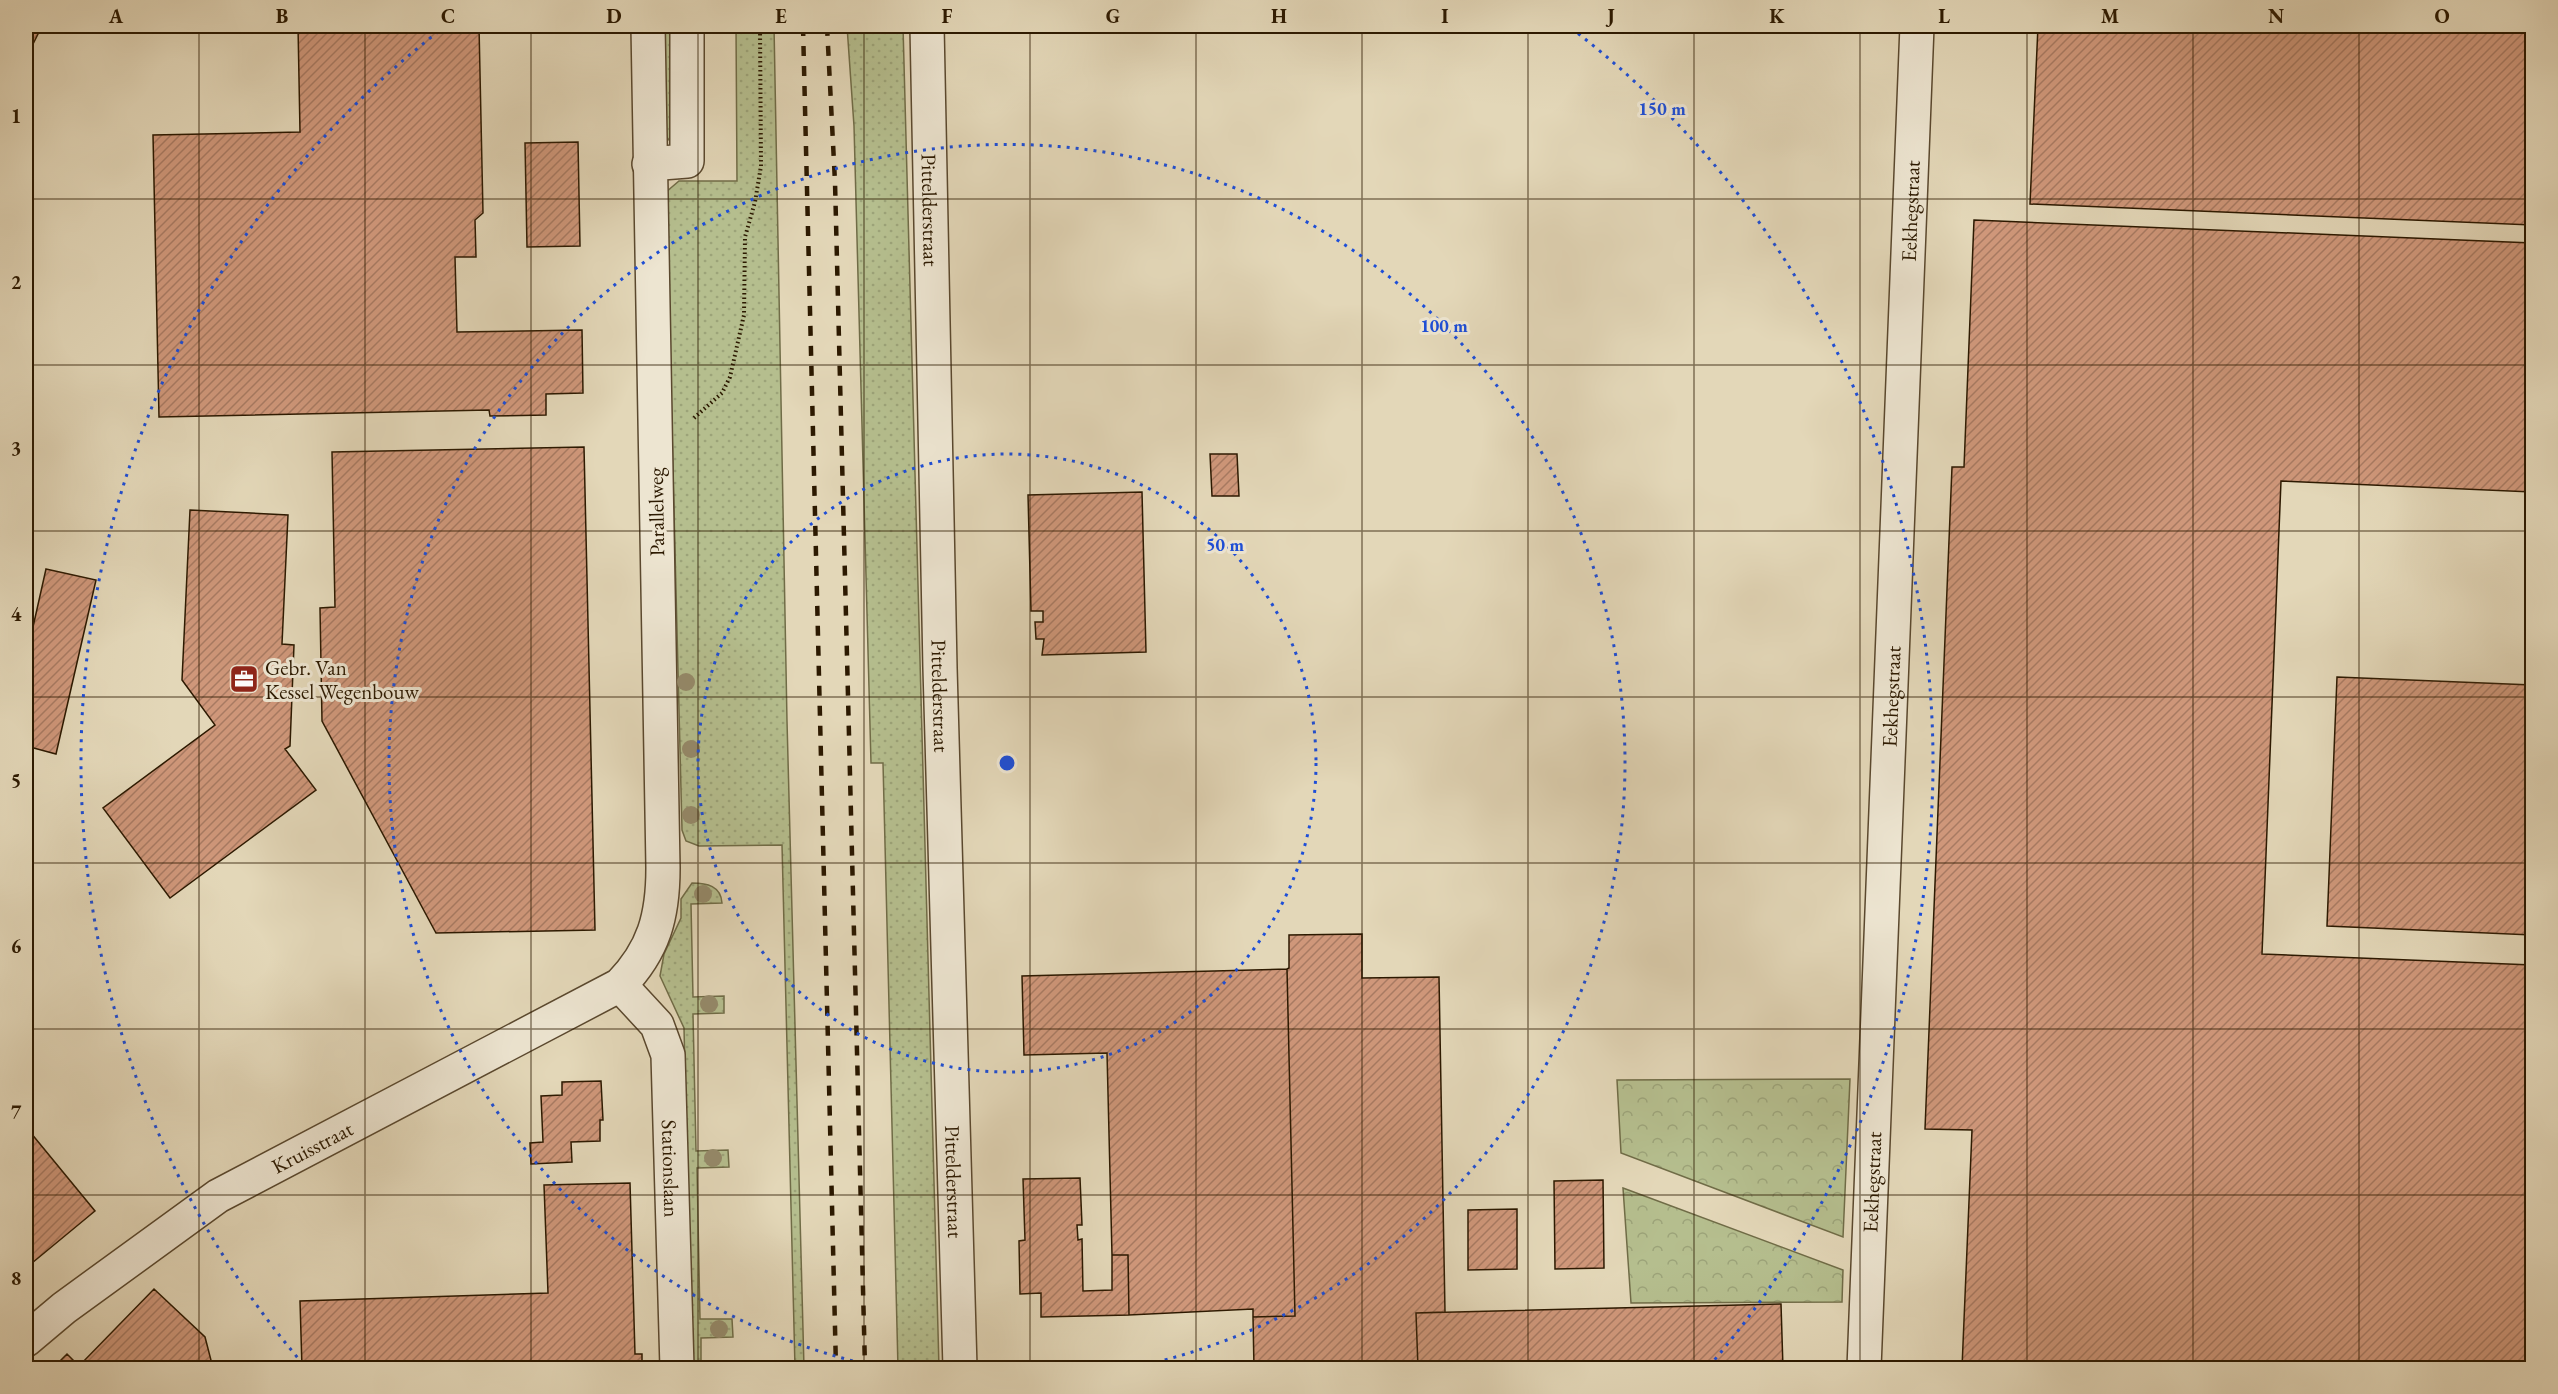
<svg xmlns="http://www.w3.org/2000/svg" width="2558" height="1394" viewBox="0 0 2558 1394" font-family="'EB Garamond',serif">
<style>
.green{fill:url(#green-dots);stroke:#706c47;stroke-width:1.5}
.forest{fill:url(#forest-crowns);stroke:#706c47;stroke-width:1.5}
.building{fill:url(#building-hatch);stroke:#2c1900;stroke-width:1.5}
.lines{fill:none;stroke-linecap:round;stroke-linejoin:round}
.minor-casing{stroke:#5a482e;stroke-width:36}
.path{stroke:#2c1900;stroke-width:4;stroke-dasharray:1.5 3;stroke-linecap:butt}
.minor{stroke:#ede5d1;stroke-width:33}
.rail{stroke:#2c1900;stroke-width:4.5;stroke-dasharray:10 10;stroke-linecap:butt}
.tree{fill:#958a6a}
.grid{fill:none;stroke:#2c1900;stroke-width:1.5;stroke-opacity:0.55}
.ring{fill:none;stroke:#1d4ed8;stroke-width:3;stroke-dasharray:3 6}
.labels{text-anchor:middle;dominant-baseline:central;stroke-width:6;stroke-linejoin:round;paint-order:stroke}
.street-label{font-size:21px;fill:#2c1900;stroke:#ede5d1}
.poi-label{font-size:21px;fill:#2c1900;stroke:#ede5d1;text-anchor:start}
.centre{fill:#1d4ed8;stroke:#ede5d1;stroke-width:3}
.ring-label{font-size:18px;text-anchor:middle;font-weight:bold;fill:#1d4ed8;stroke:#ede5d1;stroke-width:6;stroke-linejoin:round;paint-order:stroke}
.neatline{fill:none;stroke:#2c1900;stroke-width:2}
.grid-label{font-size:20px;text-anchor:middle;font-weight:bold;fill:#2c1900}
</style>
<defs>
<pattern id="green-dots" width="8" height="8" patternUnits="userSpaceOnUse" patternTransform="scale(1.5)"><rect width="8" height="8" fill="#b5be8e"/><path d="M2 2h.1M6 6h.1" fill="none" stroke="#9ca379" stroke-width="1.8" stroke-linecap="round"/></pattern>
<pattern id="forest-crowns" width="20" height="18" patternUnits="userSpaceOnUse" patternTransform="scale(1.5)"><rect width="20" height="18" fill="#b5be8e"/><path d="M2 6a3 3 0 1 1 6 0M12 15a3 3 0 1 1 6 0" fill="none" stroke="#9ca379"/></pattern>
<pattern id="building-hatch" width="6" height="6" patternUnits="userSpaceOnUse" patternTransform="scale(1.5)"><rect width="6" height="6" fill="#cf977a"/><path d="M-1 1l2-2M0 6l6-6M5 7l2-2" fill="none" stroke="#a87a62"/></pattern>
</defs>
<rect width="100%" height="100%" fill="#e3d7b8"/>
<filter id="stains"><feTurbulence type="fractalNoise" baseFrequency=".00333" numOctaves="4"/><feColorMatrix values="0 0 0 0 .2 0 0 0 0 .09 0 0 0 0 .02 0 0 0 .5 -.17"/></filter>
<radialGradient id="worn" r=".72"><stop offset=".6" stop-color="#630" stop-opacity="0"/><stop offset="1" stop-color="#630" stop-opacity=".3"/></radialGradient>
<path class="green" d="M664,26H670L671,136L665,144Z
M736,26H774L787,721L804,1368H795L782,845L699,846L686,841L682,830L666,192L679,181H737Z
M847,26H903L939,1368H898L883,763H871L854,126Z
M692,883C707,883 721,886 722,903L691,904L693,997L724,996V1013L693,1014L696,1151L728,1150L729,1167L697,1168L700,1319H732L733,1337L701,1338V1368H692L684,1028L660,976L664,954L681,918V899Z"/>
<path class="forest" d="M1850,1079L1843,1237L1621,1153L1617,1080Z
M1623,1188L1843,1270L1842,1302L1631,1303Z"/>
<path class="building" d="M26,26H42L28,54L26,53Z
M298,26H479L483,213L475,220L476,257H455L457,332L582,330L583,393L546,394V415L490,416L489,410L159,417L153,135L300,132Z
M2038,26H2532V225L2030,204Z
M578,142L580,246L527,247L525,143Z
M1974,220L2532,243V492L2281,481L2262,954L2532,965V1368H1962L1972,1130L1925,1129L1952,467H1964Z
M584,447L595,930L436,933L322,721L320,608L335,607L332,452Z
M1210,454H1237L1239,496H1212Z
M1142,492L1146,652L1042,655L1044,639H1036L1035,622H1043V611H1031L1028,495Z
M190,510L288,515L282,644L294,645L290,746L285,749L316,790L170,898L103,808L215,725L182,680Z
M46,569L96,580L56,754L26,746V658Z
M2337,677L2532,685V935L2327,926Z
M1362,934V978L1439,977L1445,1312L1416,1313L1418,1368H1254L1253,1317L1295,1316L1287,969L1289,968V935Z
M1287,969L1295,1316L1253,1317V1309L1129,1315L1128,1255H1112L1107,1053L1024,1055L1022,976Z
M601,1081L603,1120H600V1141L571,1142L572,1162L531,1164L530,1143L543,1142L541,1096L562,1095V1082Z
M26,1127L95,1211L26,1268Z
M1080,1178L1082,1225H1077L1078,1240L1082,1239L1083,1291L1112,1290V1255H1128L1129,1315L1041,1317V1293L1020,1294L1019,1241L1025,1240L1023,1179Z
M1603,1180L1604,1268L1555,1269L1554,1181Z
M630,1183L635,1354H642V1368H302L300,1301L548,1293L544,1185Z
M1517,1209V1269L1468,1270V1210Z
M154,1289L205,1337L213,1368H53L67,1354L79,1366Z
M1781,1304L1783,1368H1418L1416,1313Z"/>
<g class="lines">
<g class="minor-casing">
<g id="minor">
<path id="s1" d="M927,26L940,668L960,1368"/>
<path d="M649,164L687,161V26"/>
<path id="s2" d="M620,985L657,1025L668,1055L677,1368"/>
<path id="s3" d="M26,1340L64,1308L218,1196L620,985C654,950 663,916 663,868L648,26"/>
<path id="s4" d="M1864,1368L1917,26"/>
</g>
</g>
<path class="path" d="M694,418L722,393L730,377L744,315L745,237L755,202L761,166L760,26"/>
<use href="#minor" class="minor"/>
<path class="rail" d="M803,26L836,1368
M827,26L835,182L865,1368"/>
</g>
<g class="tree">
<circle cx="686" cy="682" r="9"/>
<circle cx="691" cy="749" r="9"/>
<circle cx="691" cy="815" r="9"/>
<circle cx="703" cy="894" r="9"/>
<circle cx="709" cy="1004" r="9"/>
<circle cx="713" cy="1158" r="9"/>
<circle cx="719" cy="1329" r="9"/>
</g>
<path class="grid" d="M199,26V1368M365,26V1368M531,26V1368M698,26V1368M864,26V1368M1030,26V1368M1196,26V1368M1362,26V1368M1528,26V1368M1694,26V1368M1860,26V1368M2027,26V1368M2193,26V1368M2359,26V1368M26,199H2532M26,365H2532M26,531H2532M26,697H2532M26,863H2532M26,1029H2532M26,1195H2532"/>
<g class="ring">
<circle cx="1007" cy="763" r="309"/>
<path d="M879 1367A618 618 0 1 1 1135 1367"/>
<path d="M303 1364A926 926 0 0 1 443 28M1571 28A926 926 0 0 1 1711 1364"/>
</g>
<defs>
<g id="office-square" transform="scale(1.5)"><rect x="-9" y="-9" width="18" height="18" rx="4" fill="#8f2418" stroke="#ede5d1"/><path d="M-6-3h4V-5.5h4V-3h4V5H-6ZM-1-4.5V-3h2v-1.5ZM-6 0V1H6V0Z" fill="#fff"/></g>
</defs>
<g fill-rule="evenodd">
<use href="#office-square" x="244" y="679"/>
</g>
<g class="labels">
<g class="street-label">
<text stroke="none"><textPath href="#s1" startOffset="184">Pittelderstraat</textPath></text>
<text stroke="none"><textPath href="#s4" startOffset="1158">Eekhegstraat</textPath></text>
<text transform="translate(656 512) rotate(-91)">Parallelweg</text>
<text stroke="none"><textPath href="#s1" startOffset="670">Pittelderstraat</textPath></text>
<text stroke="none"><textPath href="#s4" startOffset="672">Eekhegstraat</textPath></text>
<text stroke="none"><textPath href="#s3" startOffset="346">Kruisstraat</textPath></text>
<text stroke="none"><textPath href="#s2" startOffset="200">Stationslaan</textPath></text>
<text stroke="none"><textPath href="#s1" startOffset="1156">Pittelderstraat</textPath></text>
<text stroke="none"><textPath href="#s4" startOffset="186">Eekhegstraat</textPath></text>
</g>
<g class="poi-label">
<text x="265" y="667">Gebr. Van<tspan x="265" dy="24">Kessel Wegenbouw</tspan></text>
</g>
</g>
<circle cx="1007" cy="763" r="9" class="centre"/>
<g class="ring-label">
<text x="1662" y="115">150 m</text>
<text x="1444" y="332">100 m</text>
<text x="1225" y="551">50 m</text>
</g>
<rect width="2558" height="1394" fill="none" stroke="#e3d7b8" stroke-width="66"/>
<rect x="33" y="33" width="2492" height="1328" class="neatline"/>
<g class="grid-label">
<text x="116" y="23">A</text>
<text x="282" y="23">B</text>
<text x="448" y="23">C</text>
<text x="614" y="23">D</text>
<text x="781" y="23">E</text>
<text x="947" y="23">F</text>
<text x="1113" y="23">G</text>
<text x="1279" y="23">H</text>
<text x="1445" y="23">I</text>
<text x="1611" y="23">J</text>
<text x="1777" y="23">K</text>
<text x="1944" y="23">L</text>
<text x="2110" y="23">M</text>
<text x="2276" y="23">N</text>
<text x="2442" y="23">O</text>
<text x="16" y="123">1</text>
<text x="16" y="289">2</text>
<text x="16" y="455">3</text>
<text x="16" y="621">4</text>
<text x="16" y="787">5</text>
<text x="16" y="953">6</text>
<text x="16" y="1119">7</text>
<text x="16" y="1285">8</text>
</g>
<rect width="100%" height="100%" filter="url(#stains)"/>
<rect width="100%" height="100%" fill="url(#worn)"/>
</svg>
